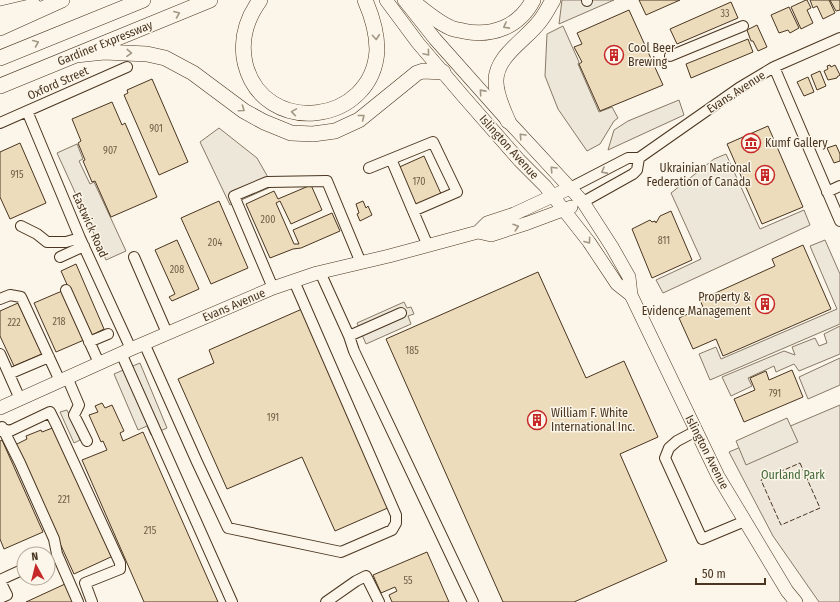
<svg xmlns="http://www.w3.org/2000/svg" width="840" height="602" viewBox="0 0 840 602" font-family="'Fira Sans Condensed',sans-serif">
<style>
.green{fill:#ede6d9;stroke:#887966}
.parking{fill:#ede7d9;stroke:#887966}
.building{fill:#ecdcbc;stroke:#4a3520}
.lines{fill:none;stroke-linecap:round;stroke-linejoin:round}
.minor-casing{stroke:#4a3520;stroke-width:12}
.major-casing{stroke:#4a3520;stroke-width:14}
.highway-casing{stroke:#4a3520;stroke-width:16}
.minor{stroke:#fbf6e9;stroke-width:10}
.major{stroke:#fbf6e9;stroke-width:13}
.highway{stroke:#fbf6e9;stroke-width:15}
.fence{stroke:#4a3520;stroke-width:1;stroke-dasharray:5 2;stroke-linecap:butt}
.oneway{stroke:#a29684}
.labels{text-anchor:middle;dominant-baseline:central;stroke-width:3;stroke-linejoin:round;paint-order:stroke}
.number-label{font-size:10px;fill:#725f47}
.street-label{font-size:12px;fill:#4a3520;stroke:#fbf6e9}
.poi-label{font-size:12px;fill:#4a3520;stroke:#fbf6e9;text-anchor:start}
.park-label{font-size:12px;fill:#436837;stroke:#fbf6e9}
</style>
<rect width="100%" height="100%" fill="#fbf6e9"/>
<path class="green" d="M840,405V602H819L773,536L729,452Z"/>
<path class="parking" d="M562,0H614L559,24Z
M563,26L579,62L578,64L599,112L612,107L618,118L614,121L600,144L587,151L558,109L545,76L547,34Z
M679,100L684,115L608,150L614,130L628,121Z
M219,128L257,158L273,186L230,205L200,142Z
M77,144L83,159L79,161L90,184L94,182L126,251L106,260L57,153Z
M726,154L760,229L804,210L810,225L663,293L656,280L701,259L671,193L714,159Z
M825,240L840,274V324L710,380L699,354L716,347L721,359L837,309L810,246Z
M404,302L407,308L411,307L414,314L408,316L411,324L366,344L357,323Z
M840,326V354L799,371L794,364L776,372L774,366L748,378L752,386L731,396L722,377L784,351L795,355L792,347L815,338L819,346L827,343L824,334Z
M840,358V385L808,399L799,377Z
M140,363L167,428L151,435L147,426L138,430L114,374Z
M67,410L80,440L74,443L60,412Z
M787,418L798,442L746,465L736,441Z"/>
<path class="building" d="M639,0H680L646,15Z
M806,0H807L811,8L807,10L813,23L801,29L791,7Z
M810,0H829L835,13L823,19L817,6L813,8Z
M830,0H840V10L836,11Z
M731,2L738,18L677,44L670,29Z
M789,7L799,28L790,33L788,30L779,33L771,15Z
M629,10L663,85L600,111L579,64L582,62L574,47L582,44L577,33Z
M757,25L767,47L758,51L753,41H751L747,30Z
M748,39L753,52L691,78L686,64Z
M830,65L831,67L835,65L840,75L837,77V78L828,80L824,71L828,69L827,66Z
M820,71L826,86L817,90L811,75Z
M808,77L814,92L804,96L797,82Z
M152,79L188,162L159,175L124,95L128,93L127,90Z
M112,102L122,125L125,123L157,197L111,217L95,181L92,182L83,161L85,160L78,143L81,141L72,119Z
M768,126L803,207L762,224L727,144Z
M20,143L46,203L10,219L0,197V152Z
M836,145L840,154V161L834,163L827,148Z
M424,156L442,196L413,209L395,169Z
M311,185L322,210L291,224L280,201L276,203L294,244H299L293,230L332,213L340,231L301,248L293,249L270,258L246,204L274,191L278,199Z
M219,201L248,268L211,284L181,218Z
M363,201L366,208L368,206L372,215L360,221L357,214L359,213L356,204Z
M671,211L692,260L652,278L632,229L650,220L652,222L655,221L656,223L660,216Z
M177,240L199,289L172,301L169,297L175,294L155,250Z
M803,245L831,309L723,356L716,339L693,349L679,318L703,307L700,300L775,266L772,259Z
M76,264L104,329L90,336L61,271Z
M538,272L586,378L624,361L658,437L620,454L667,561L574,602H503L386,339Z
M62,291L84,340L56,352L34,303Z
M18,303L42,354L14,366L0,336V311Z
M302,309L390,507L335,531L302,457L227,489L178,379L214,363L209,350Z
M792,370L803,397L744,422L734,399L755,390L750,378L766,371L769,380Z
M102,403L105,408L112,405L124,431L120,433L123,441L143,432L218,602H144L82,460L107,450L103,441L101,442L89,415L98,412L95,406Z
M55,427L113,556L74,574L15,445L27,439L26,436L41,430L42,432Z
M2,440L43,532L4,549L0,539V441Z
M427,552L449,602H392L389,595L397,591L395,587L381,593L373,575Z
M65,584L73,602H26Z"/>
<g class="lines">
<g class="minor-casing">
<path id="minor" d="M587,0V1
M670,56L743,26
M774,67L840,221
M27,111L80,238L131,349
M0,123L127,67
M391,159L413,211
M369,168L433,142L457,192L413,211L428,246
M570,188L628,158H639L739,88L774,67L840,38
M827,192L840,186
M583,202L633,174L637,170L639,158
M21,226L37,234L47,242H66L80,238
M60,257L84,246
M134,257L167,333
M320,272L349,336L401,313
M273,288L234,196L267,182L327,181L361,263
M66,290L99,363
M0,299L10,295L21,297L60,381
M349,336L354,351L473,602
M89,342L108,334
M144,343L197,462L228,528L341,552L392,530L396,523V515L294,281
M121,353L232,602
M0,354L20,399
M9,374L49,357
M67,377L79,405L74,415L87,441
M2,427L20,463L54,539L57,554L78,602
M0,431L3,429L10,431L50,412L56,424L120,563V569L85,583L92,602
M696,431L677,441L669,448L665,458L702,539L745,521
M0,580L24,569
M0,581L7,595L0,598
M326,602L356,581L366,576L379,602"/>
</g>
<g class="major-casing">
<path id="major" d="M386,0L418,43L463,96L519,160L545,186L589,242L617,284L631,295
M404,0L435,39L508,121L583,202L612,247L629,277L631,295L718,476L787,591L796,602
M478,232L491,235L528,223L571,207
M0,408L131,349L273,288L317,273L389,256L478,232L487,223L514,214L570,188"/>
</g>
<g class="highway-casing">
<path id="highway" d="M260,0C247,18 240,40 245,63C263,138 373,125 377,50C377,32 372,16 365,0
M411,0C423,10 437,22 451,28C455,30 460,30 463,31C492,37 519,27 533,0
M0,14L34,6
M0,28L62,0
M76,55L104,52L147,54L165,58L193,73L244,111L264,122L291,133L313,134L335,131L359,120L417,73L423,71L443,72
M0,58L143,0
M0,86L210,0
M508,121C503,109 496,95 496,82C495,56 526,40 540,21C545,15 549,7 553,0"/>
</g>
<use href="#minor" class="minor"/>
<use href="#major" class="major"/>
<use href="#highway" class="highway"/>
<path class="fence" d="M800,463L820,508L781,525L761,480Z"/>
</g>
<defs><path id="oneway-chevron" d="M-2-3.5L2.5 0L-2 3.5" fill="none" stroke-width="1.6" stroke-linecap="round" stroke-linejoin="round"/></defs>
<g class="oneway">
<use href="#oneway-chevron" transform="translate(177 14) rotate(-22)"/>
<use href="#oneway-chevron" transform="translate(506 26) rotate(152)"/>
<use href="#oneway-chevron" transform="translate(376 37) rotate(85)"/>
<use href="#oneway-chevron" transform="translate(36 43) rotate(-22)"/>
<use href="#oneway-chevron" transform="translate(129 53) rotate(3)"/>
<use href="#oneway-chevron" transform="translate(427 53) rotate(50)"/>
<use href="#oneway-chevron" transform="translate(482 92) rotate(-132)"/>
<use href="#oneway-chevron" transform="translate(242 109) rotate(35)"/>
<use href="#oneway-chevron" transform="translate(294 112) rotate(-171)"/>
<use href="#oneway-chevron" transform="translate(362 117) rotate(-38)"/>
<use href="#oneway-chevron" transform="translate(522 136) rotate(-133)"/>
<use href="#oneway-chevron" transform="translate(553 169) rotate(-133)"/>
<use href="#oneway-chevron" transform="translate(604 171) rotate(152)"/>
<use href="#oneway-chevron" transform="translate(516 227) rotate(-18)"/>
<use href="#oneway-chevron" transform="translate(588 241) rotate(54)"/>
</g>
<defs>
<g id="building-ring" transform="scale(1)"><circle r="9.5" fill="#fbf6e9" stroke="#c62828" stroke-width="1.5"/><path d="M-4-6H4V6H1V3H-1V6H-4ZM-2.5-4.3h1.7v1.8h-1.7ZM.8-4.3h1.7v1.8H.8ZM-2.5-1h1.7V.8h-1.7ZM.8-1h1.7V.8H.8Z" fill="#c62828"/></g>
<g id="museum-ring" transform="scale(1)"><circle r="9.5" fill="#fbf6e9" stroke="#c62828" stroke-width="1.5"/><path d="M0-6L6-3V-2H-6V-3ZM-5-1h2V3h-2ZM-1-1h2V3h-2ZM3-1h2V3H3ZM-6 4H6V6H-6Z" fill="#c62828"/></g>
</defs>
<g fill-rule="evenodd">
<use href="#building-ring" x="614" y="55"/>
<use href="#museum-ring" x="751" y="143"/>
<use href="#building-ring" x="765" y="175"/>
<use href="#building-ring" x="765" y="304"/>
<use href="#building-ring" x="537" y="420"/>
</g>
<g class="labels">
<g class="number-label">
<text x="725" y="14">33</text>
<text x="156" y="129">901</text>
<text x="110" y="151">907</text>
<text x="17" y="175">915</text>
<text x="419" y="182">170</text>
<text x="268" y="220">200</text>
<text x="664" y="241">811</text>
<text x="215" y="243">204</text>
<text x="177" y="270">208</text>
<text x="59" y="322">218</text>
<text x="14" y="323">222</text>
<text x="412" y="351">185</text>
<text x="775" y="394">791</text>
<text x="273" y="418">191</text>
<text x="64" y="500">221</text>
<text x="150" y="531">215</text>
<text x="408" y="581">55</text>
</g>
<g class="street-label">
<text transform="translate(105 43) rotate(-22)">Gardiner Expressway</text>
<text transform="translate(58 83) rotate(-24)">Oxford Street</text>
<text transform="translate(736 92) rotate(-33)">Evans Avenue</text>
<text transform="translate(509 147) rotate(48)">Islington Avenue</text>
<text transform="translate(90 225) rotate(66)">Eastwick Road</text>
<text transform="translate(234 305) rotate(-23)">Evans Avenue</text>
<text transform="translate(707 452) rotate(63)">Islington Avenue</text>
</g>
<g class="poi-label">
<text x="628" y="48">Cool Beer<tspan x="628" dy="14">Brewing</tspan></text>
<text x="765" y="143">Kumf Gallery</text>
<text x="751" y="168" text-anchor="end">Ukrainian National<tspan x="751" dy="14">Federation of Canada</tspan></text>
<text x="751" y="297" text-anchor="end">Property &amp;<tspan x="751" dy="14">Evidence Management</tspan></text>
<text x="551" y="413">William F. White<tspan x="551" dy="14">International Inc.</tspan></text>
</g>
<g class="park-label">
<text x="793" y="475">Ourland Park</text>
</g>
</g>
<g transform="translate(36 566) rotate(353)"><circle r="19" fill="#fbf6e9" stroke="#b4a999"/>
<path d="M0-3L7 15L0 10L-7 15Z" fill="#c62828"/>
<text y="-6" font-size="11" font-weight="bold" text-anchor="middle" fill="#4a3520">N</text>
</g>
<path d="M696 578v6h69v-6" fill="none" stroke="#4a3520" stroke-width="2"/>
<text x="702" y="578" font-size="12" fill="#4a3520" stroke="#fbf6e9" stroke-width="3" paint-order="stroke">50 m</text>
</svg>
